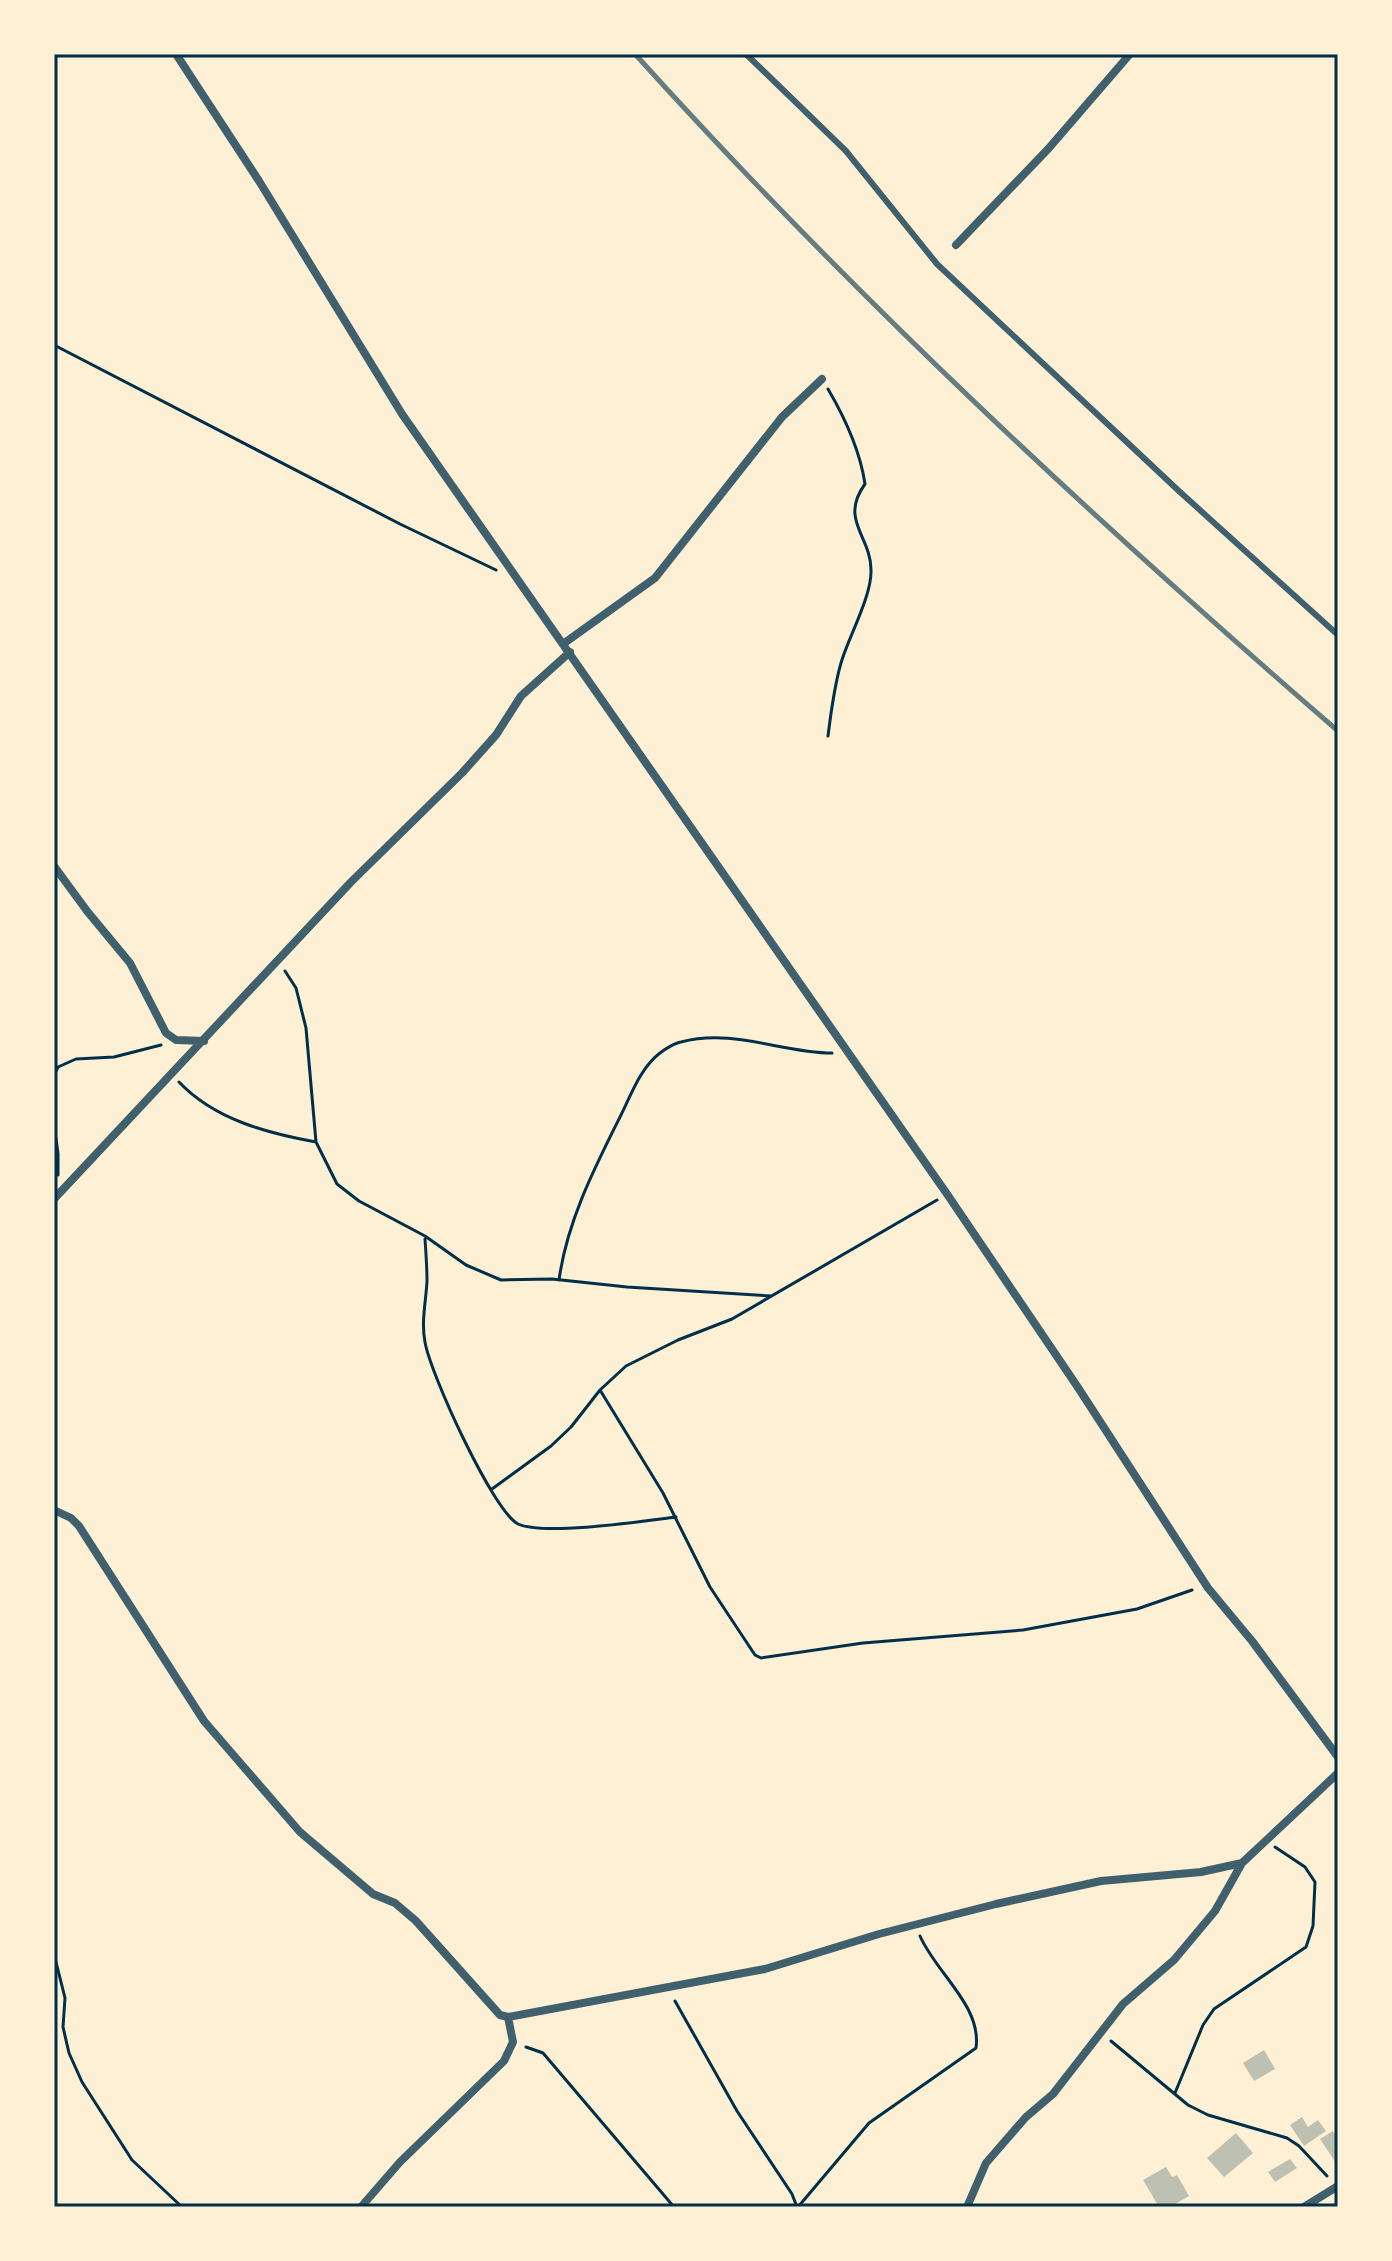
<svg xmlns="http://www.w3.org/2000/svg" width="1392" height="2261" viewBox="0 0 1392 2261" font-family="'PT Sans Narrow',sans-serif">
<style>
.building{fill:#bec0b2}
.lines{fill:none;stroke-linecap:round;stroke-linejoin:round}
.path{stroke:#003049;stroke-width:3}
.service{stroke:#3f606c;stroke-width:6}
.minor{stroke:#3f606c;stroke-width:8}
.rail{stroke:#657d81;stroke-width:5}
.neatline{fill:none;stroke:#003049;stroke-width:3}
</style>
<rect width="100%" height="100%" fill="#fdf0d5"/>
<path class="building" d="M1264,2050L1275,2069L1254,2081L1243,2063Z
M1302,2117L1308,2127L1318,2120L1326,2131L1304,2146L1290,2125Z
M1333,2131L1338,2138V2166L1320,2139Z
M1236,2133L1253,2153L1224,2177L1207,2158Z
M1290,2159L1297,2168L1275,2182L1268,2172Z
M1166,2167L1172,2177L1177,2175L1189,2196L1170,2207H1159L1143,2180Z"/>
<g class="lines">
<path class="path" d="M54,345L400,524L496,570
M828,389C845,418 860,450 865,484C839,520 871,536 871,570C872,596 848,638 841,663C834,687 831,712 828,736
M285,971L296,988L306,1028L316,1142L337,1184L359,1201L425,1236L466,1265L501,1280L552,1279L627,1287L771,1296
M54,1075L58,1067L76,1059L114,1057L161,1045
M179,1082C214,1119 266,1133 316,1142
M54,1123L58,1154V1175
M425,1239C426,1253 427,1267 427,1281C426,1301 421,1322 425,1342C430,1373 493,1511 518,1524C543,1536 645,1521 676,1517
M559,1280C567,1221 595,1167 621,1115C631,1095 641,1067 660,1053C665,1049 675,1043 681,1042C733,1028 782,1053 832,1053
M600,1390L663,1493L710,1587L755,1655L761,1658L863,1643L1023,1630L1137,1609L1192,1590
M492,1489L551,1446L571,1427L600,1390L626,1366L678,1340L732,1319L937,1200
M54,1954L65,1998L63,2027L69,2053L82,2082L132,2160L182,2207
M675,2001L737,2111L792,2194L797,2207
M1111,2041L1188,2105L1208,2115L1287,2138L1299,2146L1327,2176
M526,2047L543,2053L674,2207
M1175,2093L1203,2025L1214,2009L1306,1947L1313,1926L1315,1882L1305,1867L1275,1847
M798,2207L869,2123L976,2048C982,2006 936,1973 920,1936"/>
<path class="service" d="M746,54L846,151L937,264L1180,492L1338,635"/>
<path class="minor" d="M176,54L259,181L402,414L947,1194L1077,1386L1208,1588L1252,1641L1338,1757
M956,245L1049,148L1130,54
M563,644L655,578L782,417L822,379
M54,866L87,911L130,963L166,1033L176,1040L204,1041
M54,1199L351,882L462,773L496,735L521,696L570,652
M54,1510L71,1518L79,1526L204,1721L242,1765L300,1832L373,1894L395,1903L416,1921L500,2015L508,2017L765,1969L879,1934L996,1904L1101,1881L1201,1872L1242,1863L1338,1773
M361,2207L400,2162L504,2061L513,2042L508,2017
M967,2207L986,2163L1026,2117L1053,2094L1123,2004L1174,1960L1215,1911L1242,1863
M1304,2207L1338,2186"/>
<path class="rail" d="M635,54C853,296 1092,518 1338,731"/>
</g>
<rect width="1392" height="2261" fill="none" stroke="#fdf0d5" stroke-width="112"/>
<rect x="56" y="56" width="1280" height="2149" class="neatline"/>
</svg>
